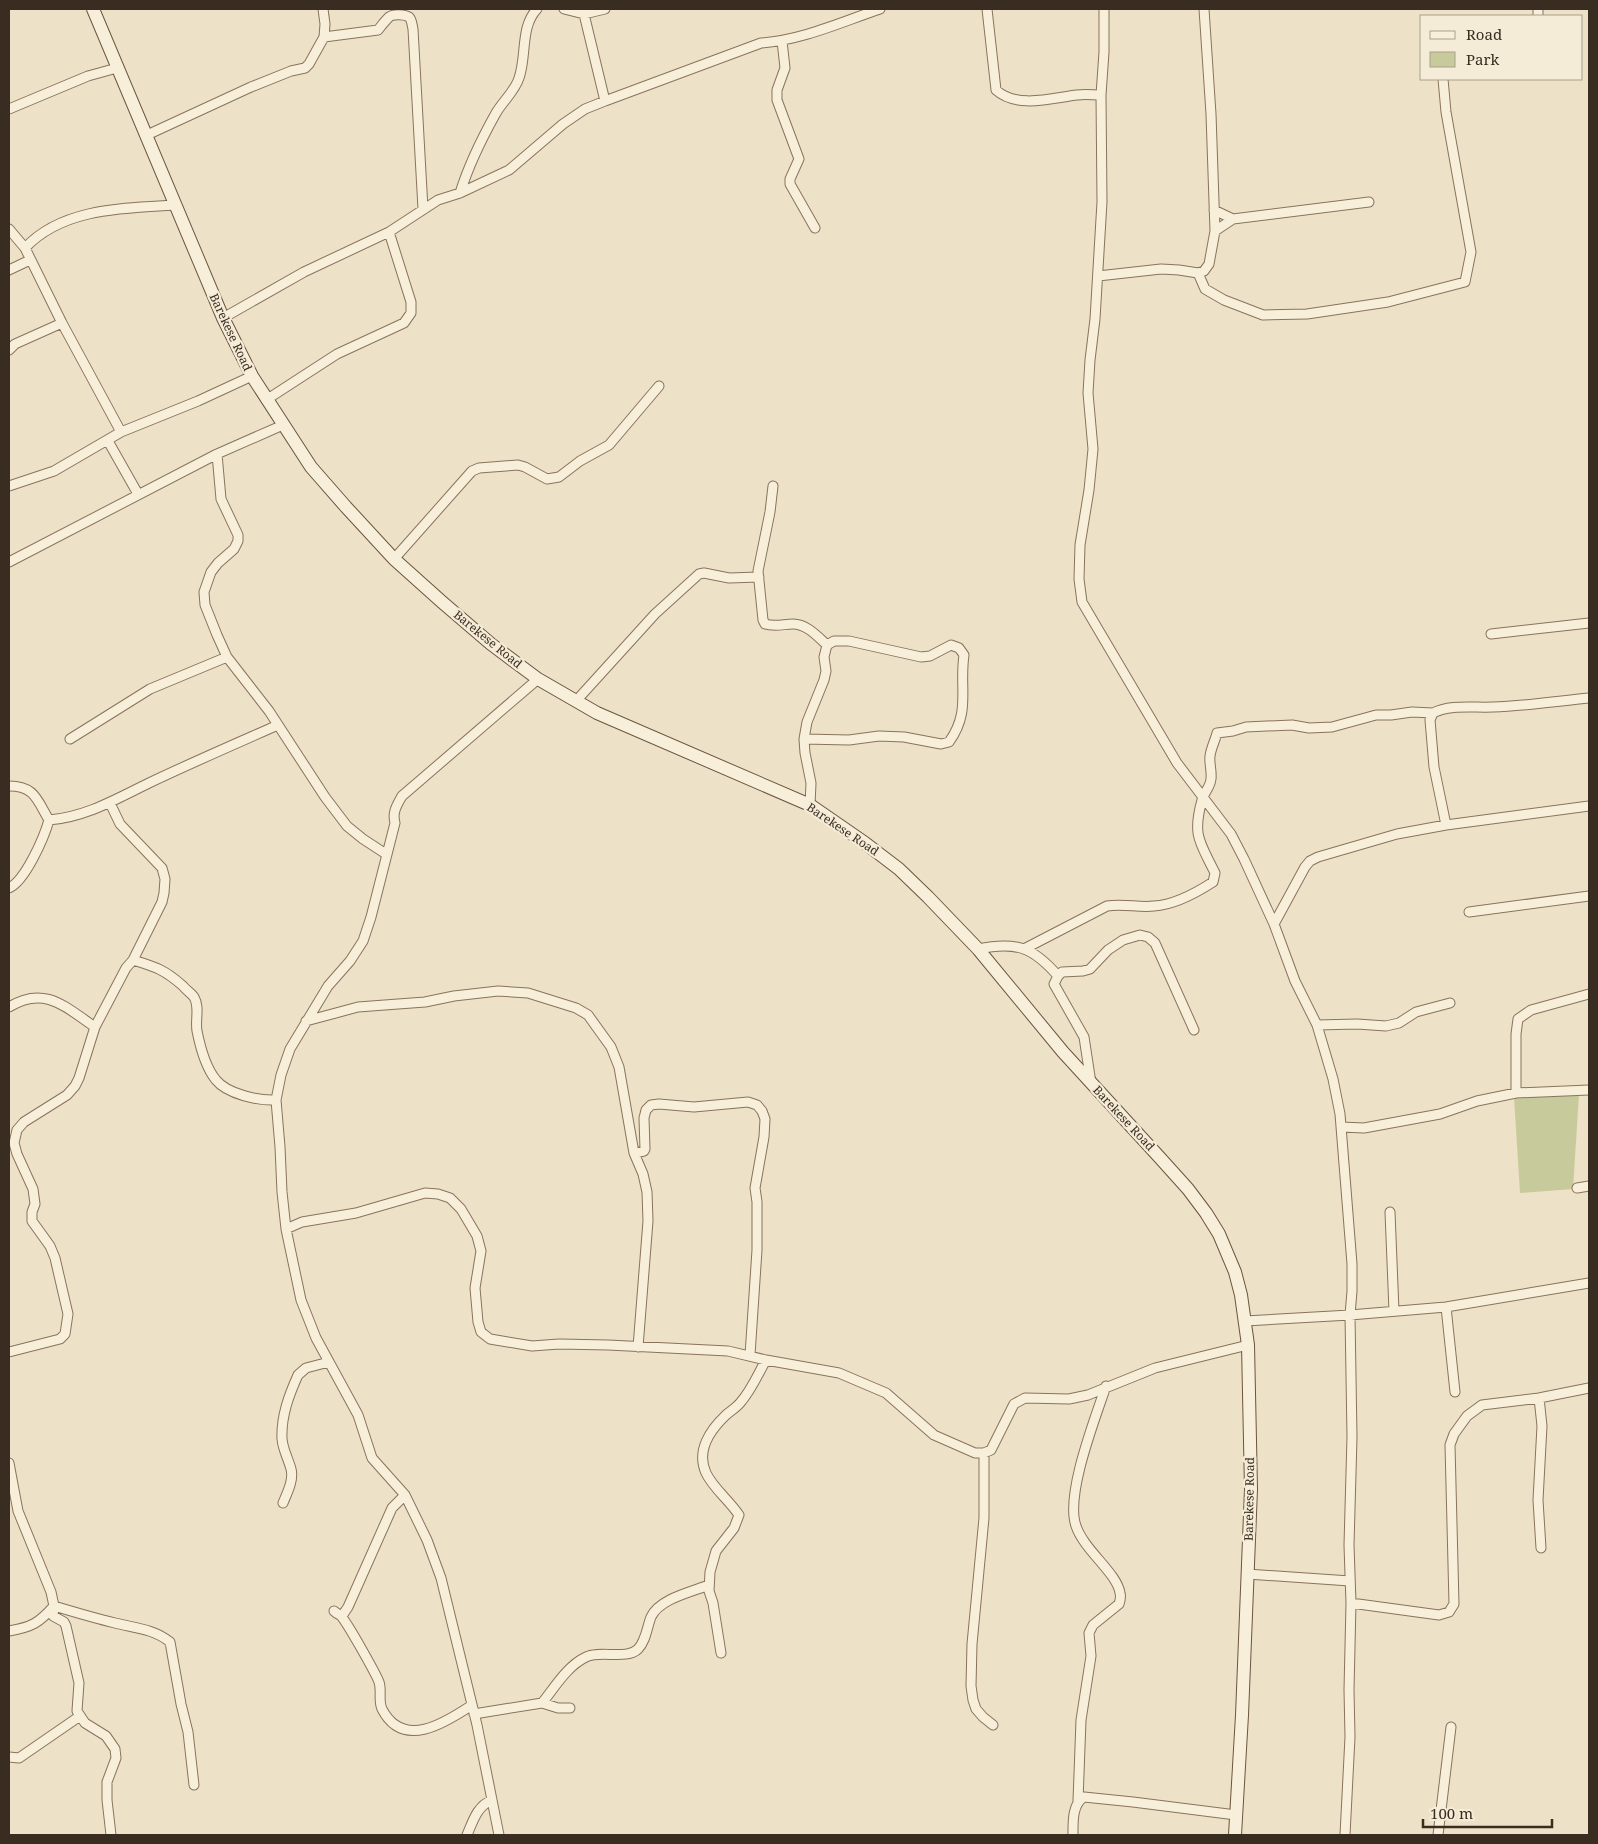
<svg xmlns="http://www.w3.org/2000/svg" width="1598" height="1844" viewBox="0 0 1598 1844" font-family="'Noto Serif',serif">
<style>
.park{fill:#c7cb9b}
.lines{fill:none;stroke-linecap:round;stroke-linejoin:round}
.street-casing{stroke:#89735d;stroke-width:11}
.secondary-casing{stroke:#6b5440;stroke-width:14}
.street{stroke:#f8efda;stroke-width:9}
.secondary{stroke:#f8efda;stroke-width:12}
.labels{text-anchor:middle;dominant-baseline:central;stroke-width:4.5;stroke-linejoin:round;paint-order:stroke}
.street-label{font-size:12px;fill:#392c20;stroke:#f5ecd7}
</style>
<rect width="100%" height="100%" fill="#ede1c7"/>
<path class="park" d="M1579,1094L1573,1189L1520,1193L1514,1097Z"/>
<g class="lines">
<g class="street-casing">
<path id="street" d="M564,9L584,14L605,9
M987,9L996,90C1017,109 1052,98 1077,95C1085,94 1093,95 1101,95
M1104,9V52L1101,95L1102,202L1095,319L1090,360L1088,393L1093,449L1089,490L1080,545L1079,579L1082,602L1177,763L1231,834L1244,859L1274,924L1295,981L1317,1025L1333,1079L1340,1114L1352,1264V1291L1350,1315L1352,1437L1349,1545L1351,1603L1349,1690L1350,1737L1345,1835
M1538,9V16
M584,14L605,101
M324,37L378,30C381,26 385,21 389,17C393,14 404,14 409,17C412,20 412,25 413,29L423,209
M782,41L785,68L777,90V100L799,159L790,179V184L815,228
M9,109L88,76L117,68
M147,135L251,87L291,71L305,68L309,64L324,37L325,24L323,9
M460,193C469,164 482,138 496,113C503,101 515,91 519,78C527,55 520,27 537,9
M1214,210L1233,219
M9,229L25,248L62,323L121,432
M1215,231L1233,219L1369,202
M25,248C62,208 124,208 175,205
M9,270L30,260
M1198,273L1205,289L1224,300L1263,315L1307,314L1388,302L1465,282L1471,252L1446,112L1443,79
M1098,276L1161,269L1179,270L1198,273L1204,271L1209,264L1215,231L1211,114L1204,9
M223,318L304,272L389,232L438,200L460,193L509,170L563,124L585,109L605,101L761,43C803,40 841,22 880,9
M9,350L15,344L62,323
M266,400L337,354L404,323L411,313V302L389,232
M108,441L138,494
M217,454L221,499L238,535V541L234,549L218,563L211,572L204,592L205,605L217,635L227,657L269,711L325,797L347,826L363,839L386,854
M9,486L54,471L121,432L198,401L252,376
M773,486L770,512L758,571L763,620L765,624C775,627 784,624 793,624C807,624 818,637 827,645
M394,559L472,471L479,468L518,465L525,467L547,479L559,477L580,461L609,445L659,386
M9,562L217,454L283,425
M1491,634L1589,623
M576,701L655,614L699,574L704,573L729,578L759,577
M70,739L150,689L227,657
M804,739L849,740L879,736L904,737L941,744L949,742C971,712 959,688 964,655L959,648L951,645L930,656L921,657L849,641H834L827,645L824,657L826,671L824,680L807,722L804,739L805,753L811,783L810,805
M9,786C35,786 37,800 49,820C44,838 25,881 9,888
M49,820C86,817 116,799 149,783C191,763 235,744 278,725
M1446,825L1434,767L1430,720L1433,713C1450,704 1474,708 1493,707C1525,706 1558,701 1589,698
M1469,912L1589,896
M1274,924L1305,867L1310,861L1318,857L1397,834L1446,825L1589,806
M978,949C1016,941 1033,947 1058,976
M1024,949L1107,906C1123,903 1139,908 1154,906C1175,905 1196,893 1213,882L1215,873C1200,842 1192,836 1202,800C1204,792 1210,788 1211,779C1212,771 1209,763 1210,756C1211,748 1215,741 1217,733L1233,731L1246,727L1292,725L1309,728L1332,727L1376,715H1391L1412,712L1433,713
M133,960C156,967 165,970 183,986C186,990 191,993 194,997C200,1007 195,1020 197,1031C200,1046 206,1068 216,1080C227,1094 259,1101 276,1100
M9,1007C45,985 65,1007 95,1027
M306,1021L358,1007L425,1002L454,996L498,991L528,993L576,1008L588,1015L611,1047L619,1067L634,1153L643,1174L647,1192L648,1221L638,1347
M1317,1025L1357,1024L1386,1026L1399,1023L1416,1012L1450,1003
M1091,1083L1084,1037L1054,984L1058,976L1062,972L1083,971L1090,969L1108,950L1123,940L1140,935L1148,937L1155,943L1194,1030
M1516,1093V1034L1518,1019L1531,1010L1589,994
M1341,1127L1364,1128L1440,1114L1477,1101L1516,1093L1589,1090
M634,1153L644,1151L645,1149L644,1118L646,1110L651,1105L659,1104L694,1107L748,1102L757,1105L762,1111L765,1119L764,1137L755,1188L757,1202V1250L750,1355
M1577,1188L1589,1186
M1390,1212L1394,1311
M286,1229L302,1222L356,1213L425,1193L438,1194L450,1198L461,1209L477,1236L481,1251L475,1288L478,1322L481,1332L490,1339L532,1346L559,1344L608,1345L728,1351L766,1360L839,1373L886,1393L934,1435L975,1453H984L991,1450L1014,1404L1025,1398L1069,1399L1088,1395L1155,1368L1248,1345
M1446,1307L1455,1392
M1245,1321L1350,1315L1446,1307L1589,1283
M9,1352L60,1339L65,1334L68,1314L55,1258L50,1246L32,1221V1212L35,1204L33,1189L17,1154L14,1143L17,1130L24,1122L67,1095L75,1086L79,1078L95,1027L126,968L133,960L162,902L164,893L165,879L162,868L120,824L110,803
M1539,1398L1542,1426L1538,1500L1541,1548
M984,1453V1518L972,1644L971,1686L973,1700L976,1709L983,1717L993,1725
M9,1463L18,1511L51,1592L54,1606L53,1616L64,1622L66,1626L79,1683L77,1711L85,1723L106,1736L115,1749L116,1758L107,1782V1800L111,1835
M283,1503C287,1493 294,1480 291,1469C288,1458 283,1450 282,1439C281,1416 289,1395 298,1375L306,1368L329,1362
M1247,1574L1350,1581
M1351,1603L1439,1615L1449,1612L1454,1604L1450,1445L1454,1434L1467,1416L1482,1405L1539,1398L1589,1388
M334,1611C336,1613 338,1614 340,1615C346,1620 376,1674 379,1682C382,1691 378,1700 382,1709C403,1750 445,1723 472,1705
M342,1616L348,1607L392,1508L405,1495
M9,1631C32,1627 39,1623 54,1606C74,1612 94,1618 115,1623C135,1628 154,1629 170,1642L181,1704L188,1732L194,1785
M721,1653L713,1603L709,1591L710,1572L716,1551L734,1528L739,1515C729,1500 713,1488 706,1473C696,1451 710,1430 726,1415C730,1411 736,1408 740,1403C751,1391 758,1374 766,1360
M542,1703C555,1687 567,1666 586,1657C600,1650 627,1660 638,1649C646,1641 647,1627 651,1617C659,1599 691,1592 709,1585
M474,1714L542,1703L558,1708H570
M9,1757L19,1758L80,1716
M1078,1801L1081,1720L1091,1656L1089,1633L1093,1625L1119,1604C1120,1601 1121,1596 1120,1593C1117,1573 1084,1550 1076,1526C1065,1495 1095,1419 1106,1386
M467,1835C473,1821 477,1806 492,1800
M499,1835L477,1725L441,1578L427,1540L405,1495L372,1458L358,1415L316,1338L301,1300L286,1229L282,1192L280,1147L276,1100L281,1075L290,1049L328,986L350,961L363,941L371,917L395,823C392,812 397,805 402,796L538,679
M1073,1835C1073,1823 1072,1804 1084,1797L1133,1802L1236,1815
M1438,1835L1451,1727"/>
</g>
<g class="secondary-casing">
<path id="secondary" d="M93,9L223,318L252,376L311,467L346,507L394,559L442,602L491,644L538,679L597,713L810,805L865,843L899,869L928,897L978,949L1063,1052L1161,1159L1188,1189L1206,1213L1219,1234L1235,1272L1241,1295L1248,1345L1251,1489L1242,1715L1235,1835"/>
</g>
<use href="#street" class="street"/>
<use href="#secondary" class="secondary"/>
</g>
<g class="labels">
<g class="street-label">
<text transform="translate(231 332) rotate(65)">Barekese Road</text>
<text transform="translate(488 639) rotate(39)">Barekese Road</text>
<text transform="translate(843 829) rotate(34)">Barekese Road</text>
<text transform="translate(1124 1118) rotate(47)">Barekese Road</text>
<text transform="translate(1249 1499) rotate(-89)">Barekese Road</text>
</g>
</g>
<rect width="1598" height="1844" fill="none" stroke="#392c20" stroke-width="20"/>
<rect x="1420" y="15" width="162" height="65" fill="#f5ecd7" stroke="#aa9f8e"/>
<rect x="1430" y="31" width="25" height="8" fill="#f8efda" stroke="#aa9f8e"/>
<text x="1466" y="40" font-size="15" fill="#392c20">Road</text>
<rect x="1430" y="52" width="25" height="15" fill="#c7cb9b" stroke="#aa9f8e"/>
<text x="1466" y="65" font-size="15" fill="#392c20">Park</text>
<path d="M1423 1819v8h129v-8" fill="none" stroke="#392c20" stroke-width="2.5"/>
<text x="1430" y="1819" font-size="15" fill="#392c20" stroke="#f5ecd7" stroke-width="4" paint-order="stroke">100 m</text>
</svg>
